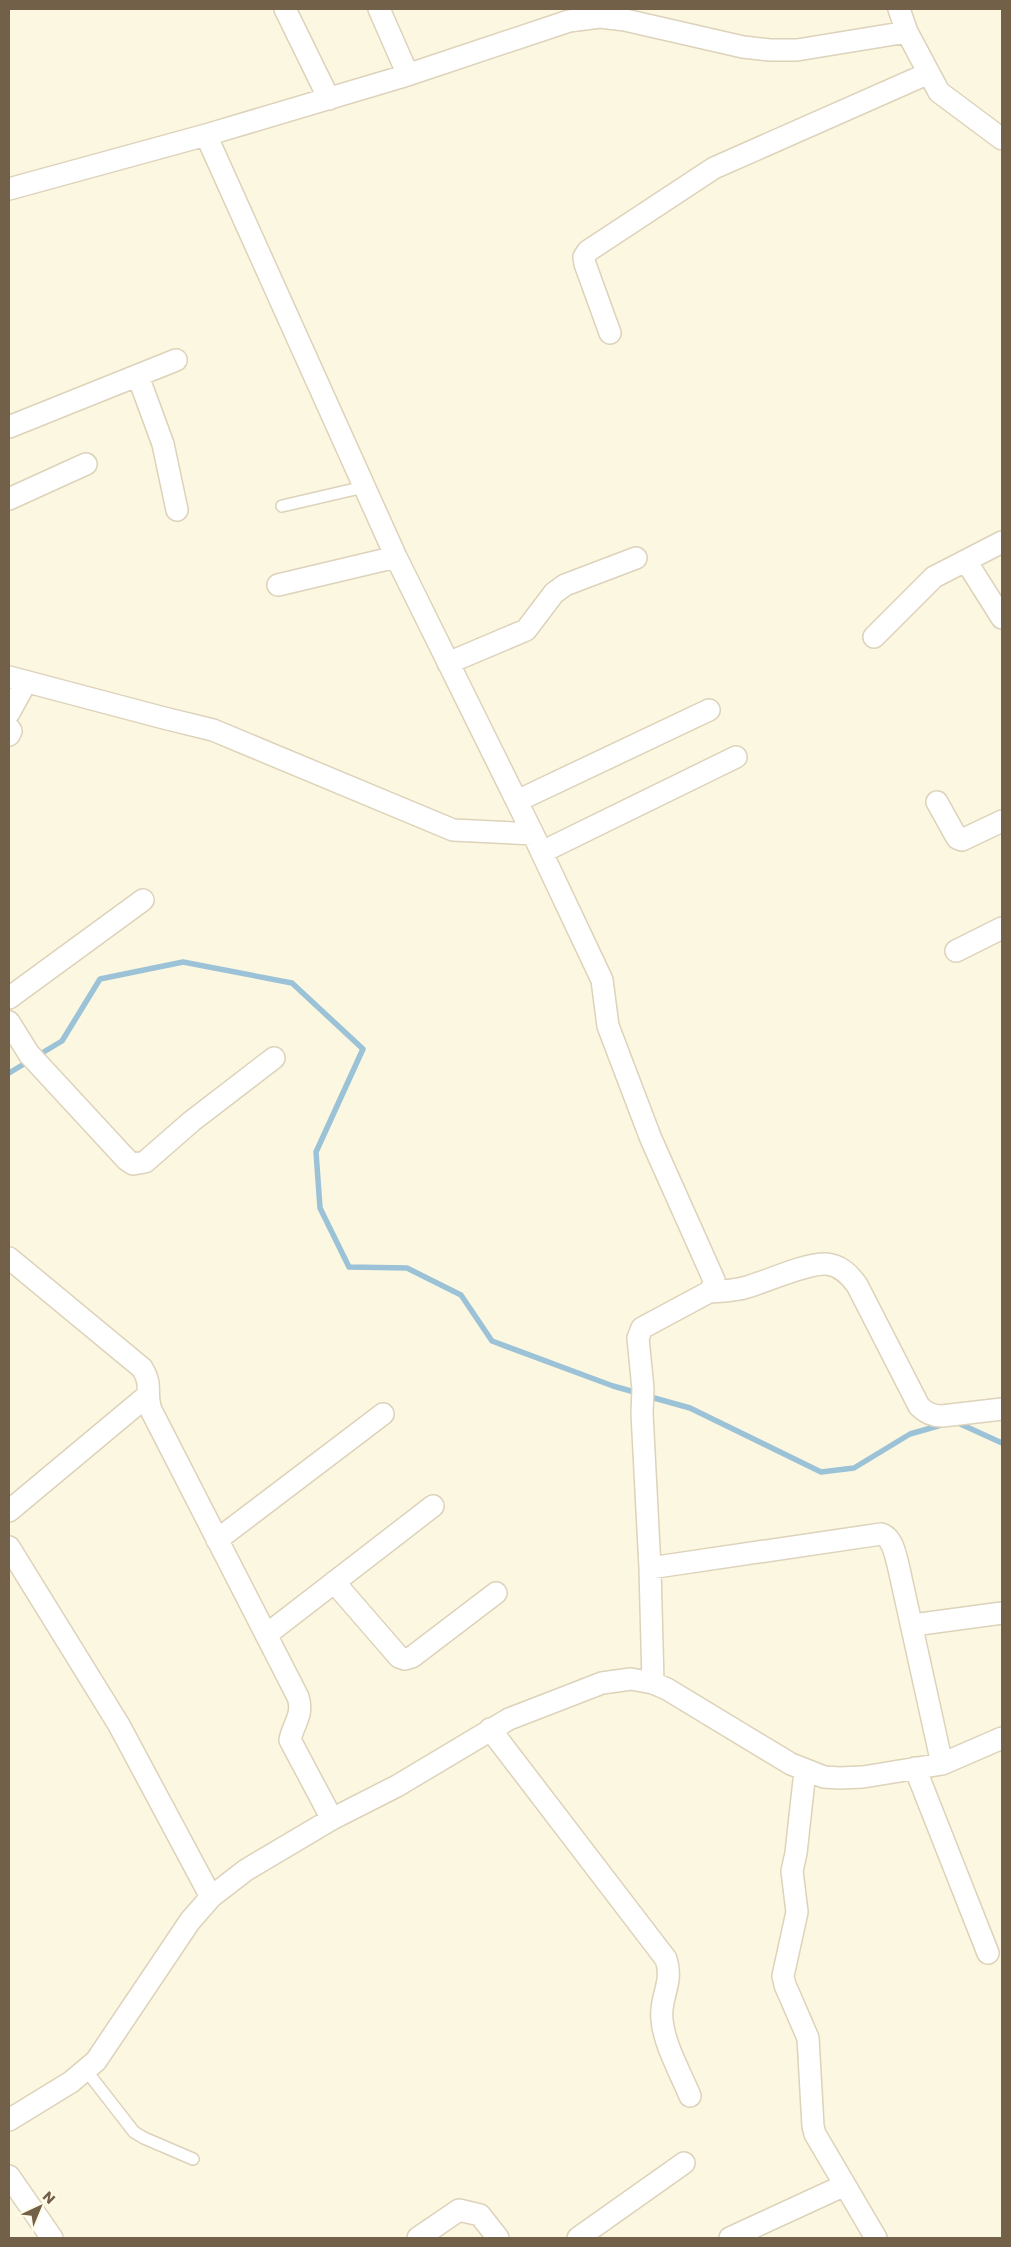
<svg xmlns="http://www.w3.org/2000/svg" width="1011" height="2247" viewBox="0 0 1011 2247" font-family="Poppins,sans-serif">
<style>
.lines{fill:none;stroke-linecap:round;stroke-linejoin:round}
.stream{stroke:#9cc2d7;stroke-width:5.5}
.service-casing{stroke:#ddd2ba;stroke-width:14}
.minor-casing{stroke:#ddd2ba;stroke-width:24}
.service{stroke:#fff;stroke-width:11}
.minor{stroke:#fff;stroke-width:21}
</style>
<rect width="100%" height="100%" fill="#fcf7e1"/>
<g class="lines">
<path class="stream" d="M37,1056L62,1041L100,979L183,962L292,983L363,1049L316,1152L320,1208L349,1267L407,1268L461,1295L492,1341L613,1386L638,1393
M9,1073L29,1061
M647,1396L690,1408L821,1472L854,1468L910,1434L945,1424
M956,1422L1002,1443"/>
<g class="service-casing">
<path id="service" d="M282,506L364,487
M85,2069L134,2132L144,2138L193,2159"/>
</g>
<g class="minor-casing">
<path id="minor" d="M285,9L329,99
M379,9L408,75
M899,9L907,32L939,92L1002,139
M206,135L396,557L533,834L602,980L608,1026L651,1139L714,1280L713,1286L709,1292L642,1328L638,1338L643,1389L642,1413L650,1568L653,1683
M9,189L206,135L401,77L569,21L600,17L625,20L743,47L770,50H797L907,32
M610,333L585,264L584,257L588,251L714,168L929,73
M138,376L163,444L177,510
M9,427L176,360
M9,499L86,464
M966,561L1002,618
M278,585L396,557
M874,637L934,577L1002,542
M448,663L526,630L554,593L565,585L636,558
M9,677L164,718L213,730L453,830L533,834
M9,713L26,682
M9,728L11,731L9,735
M517,801L709,710
M937,802L957,838L962,840L1002,821
M542,852L736,757
M956,951L1002,928
M9,998L143,900
M9,1022L29,1054L127,1160L133,1164L145,1162L192,1121L274,1058
M9,1258L142,1368C153,1385 145,1392 151,1410L298,1697C304,1715 293,1724 290,1740L332,1819
M709,1292C721,1291 735,1291 747,1287C768,1281 806,1263 826,1264C840,1265 849,1274 857,1285L919,1406C926,1413 932,1416 942,1416L1002,1409
M9,1511L148,1395
M217,1540L383,1414
M9,1547L119,1725L211,1897
M650,1568L881,1534C893,1537 896,1557 899,1569L942,1764
M334,1582L399,1657L405,1659L412,1657L496,1593
M913,1625L1002,1613
M266,1635L433,1506
M490,1729L666,1959C674,1983 659,1998 662,2020C664,2044 681,2074 690,2096
M915,1768L988,1953
M805,1771L796,1853L792,1871L797,1912L783,1976L785,1985L808,2038L813,2126L815,2134L876,2238
M9,2120L71,2082L96,2061L190,1921L211,1897L246,1870L332,1819L397,1786L509,1719L602,1683L631,1679L653,1683L667,1689L791,1764L824,1777L840,1778L863,1777L942,1764L1002,1738
M9,2176L52,2238
M418,2238L459,2210L480,2215L498,2238
M578,2238L684,2163
M730,2238L845,2185"/>
</g>
<use href="#service" class="service"/>
<use href="#minor" class="minor"/>
</g>
<rect width="1011" height="2247" fill="none" stroke="#736048" stroke-width="20"/>
<g transform="translate(40 2207) rotate(44)" stroke="#fffbe7" stroke-width="4" paint-order="stroke">
<path d="M0-4L9 19L0 12L-9 19Z" fill="#736048"/>
<text y="-8" font-size="14" font-weight="bold" text-anchor="middle" fill="#736048">N</text>
</g>
</svg>
